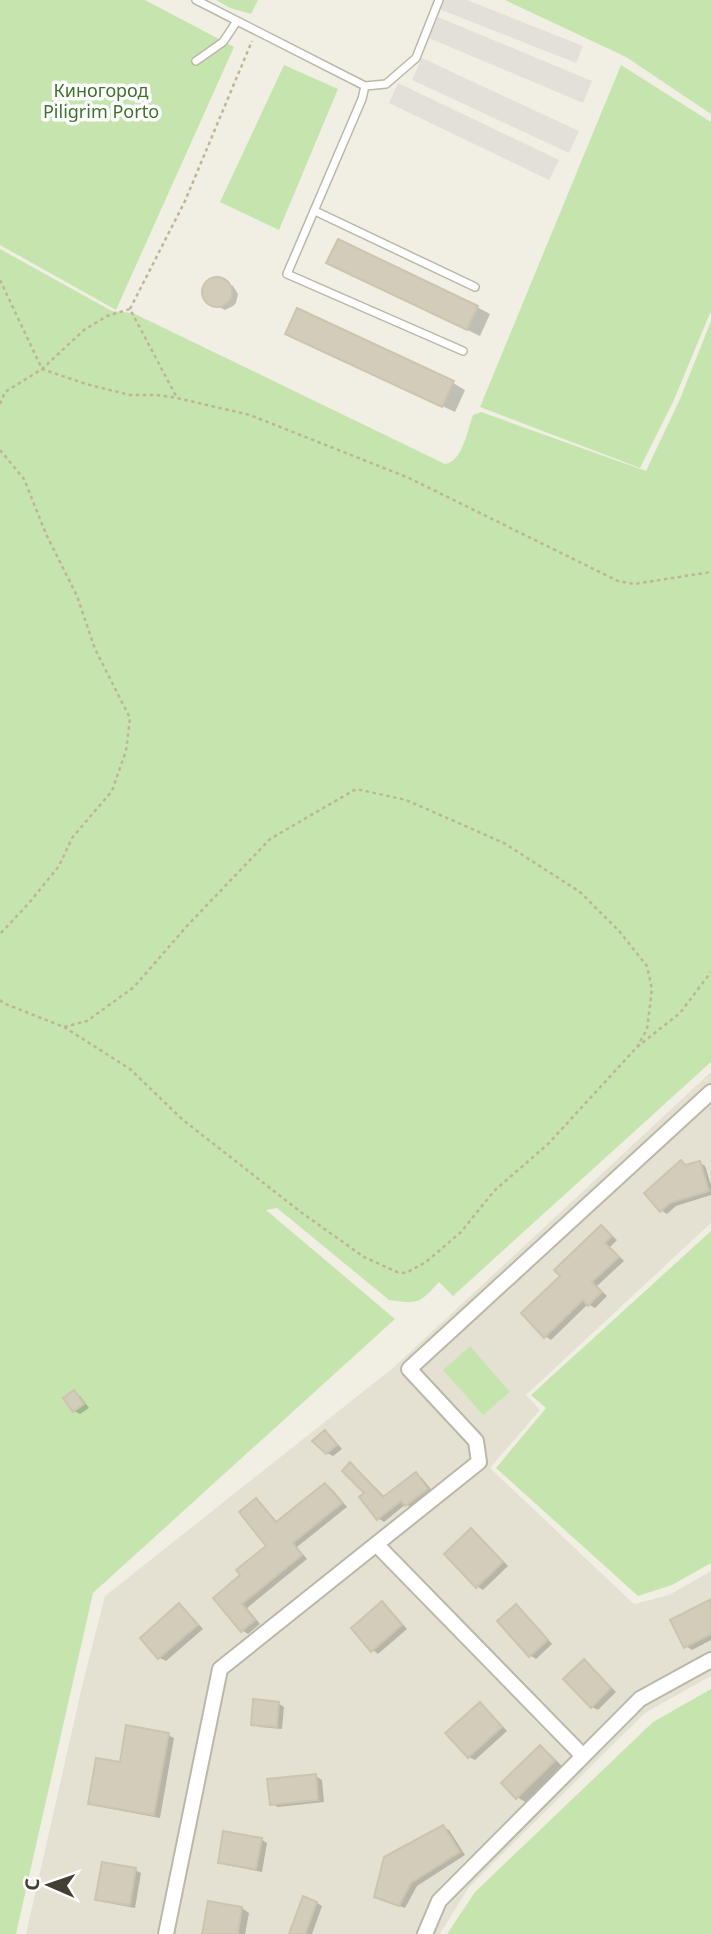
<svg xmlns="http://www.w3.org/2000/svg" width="711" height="1934" viewBox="0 0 711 1934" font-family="'Noto Sans',sans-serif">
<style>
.residential{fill:#e5e1d2}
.industrial{fill:#e3e0d9}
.green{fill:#c6e5ae}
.shadow{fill:#0003}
.building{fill:#d2ccba;stroke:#cdc4ae;stroke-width:2}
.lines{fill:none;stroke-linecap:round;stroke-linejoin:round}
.service-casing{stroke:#bcb7a7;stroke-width:10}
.minor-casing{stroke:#bcb7a7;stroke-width:18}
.path{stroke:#beb599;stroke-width:2.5;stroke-dasharray:3.5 3.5;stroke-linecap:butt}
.service{stroke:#fff;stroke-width:7}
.minor{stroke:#fff;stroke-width:14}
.labels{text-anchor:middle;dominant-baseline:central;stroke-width:7;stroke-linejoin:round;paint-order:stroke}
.park-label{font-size:18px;fill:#3d722a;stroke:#fff}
</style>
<rect width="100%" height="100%" fill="#f1efe4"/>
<path class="residential" d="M711,1072V1223L526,1395L540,1410L490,1468L634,1604L669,1595L711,1571V1676L645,1713L469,1887L440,1934H26L83,1682L105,1596L394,1367Z"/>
<path class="industrial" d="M443,0H467L583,46L576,63L439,9Z
M438,17L592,81L583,103L429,38Z
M422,58L579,131L569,153L412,80Z
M398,83L559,160L549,180L389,103Z"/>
<path class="green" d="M0,0H145L234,47L116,310L0,245Z
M216,0H258L251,14L230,8Z
M505,0H711V114L626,57Z
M284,65L338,89L279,230L220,202Z
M621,65L711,122V311L673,402L640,468L480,407Z
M0,249L112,311L133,313L445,464C463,461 467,431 473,415L481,412L646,471L680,399L711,321V1062L453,1296L439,1282C419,1304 419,1304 389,1300L277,1208L266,1210L395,1319L93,1593L16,1934H0Z
M711,1231V1563L672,1585L638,1596L496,1468L546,1408L531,1395Z
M470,1346L510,1392L483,1415L443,1370Z
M711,1689V1934H447L475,1892L653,1722Z"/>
<path class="shadow" d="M341,270L477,307L490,314L480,336Z
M217,279L233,286L238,294L236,303L233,306L225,310L209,302L204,295L206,286L213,280Z
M299,340L453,383L465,390L455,412Z
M699,1162L705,1166L711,1185V1195L676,1206L667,1214L661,1210L681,1163L687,1166Z
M602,1227L617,1240L610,1247L624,1261L597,1286L607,1296L595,1308L588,1304L551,1340L545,1336L562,1276Z
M74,1393L80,1396L89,1408L80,1414L74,1411Z
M325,1433L331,1436L342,1449L333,1456L327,1453Z
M350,1465L356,1468L385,1497L416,1474L422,1478L433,1492L412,1508L406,1504L384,1522L378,1518Z
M327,1486L333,1490L347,1507L297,1547L307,1559L247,1608L260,1624L248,1634L242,1630L215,1598L243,1575L268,1546L257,1500L262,1504L278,1523Z
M471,1531L477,1534L508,1566L483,1590L477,1586Z
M711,1601V1640L692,1650L686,1646Z
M383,1603L388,1607L407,1629L378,1654L373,1650Z
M179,1606L185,1609L203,1629L166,1661L160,1658L142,1638Z
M516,1607L522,1610L552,1644L536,1659L530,1655Z
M584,1661L590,1665L616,1692L598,1710L592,1707Z
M278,1703L284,1707L282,1729L259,1727L253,1724Z
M480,1704L486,1708L507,1731L475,1760L469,1757Z
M168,1735L174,1738L160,1818L96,1806L90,1803L121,1764Z
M540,1747L549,1753L563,1767L527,1803L517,1797Z
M316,1776L322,1780L324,1802L278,1807L272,1804Z
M443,1827L449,1830L465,1855L417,1886L405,1908L382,1900Z
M261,1839L267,1843L262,1872L226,1865L220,1862Z
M135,1870L141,1873L135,1908L103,1902L97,1899Z
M317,1903L322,1906L312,1934H294Z
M242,1908L249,1913L245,1934H204Z"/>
<path class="building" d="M338,239L478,306L467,330L326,263Z
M202 292a15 15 0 1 1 30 0a15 15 0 1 1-30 0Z
M297,308L454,381L442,407L285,334Z
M681,1160L685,1165L700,1161L709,1191L670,1203L660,1212L644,1193Z
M601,1225L612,1236L605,1243L619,1257L592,1282L602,1292L588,1306L583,1300L544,1338L521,1313L560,1276L554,1270Z
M74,1390L84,1404L73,1412L63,1398Z
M325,1430L337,1445L326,1454L312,1441Z
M350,1462L383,1497L416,1472L428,1489L405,1506L401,1501L377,1520L359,1497L364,1493L342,1471Z
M325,1483L342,1503L293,1543L302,1555L242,1604L255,1620L241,1632L213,1598L240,1575L236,1570L266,1546L239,1512L256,1498L276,1522Z
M471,1528L503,1562L476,1588L444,1554Z
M711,1599V1634L684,1648L670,1620Z
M382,1601L402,1625L371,1652L351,1628Z
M179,1603L198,1625L158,1659L140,1638Z
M516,1604L548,1640L529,1657L497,1621Z
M584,1659L611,1688L591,1708L563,1679Z
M253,1699L279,1702L277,1727L251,1725Z
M480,1702L502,1727L468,1758L445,1733Z
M126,1725L169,1733L154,1815L88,1804L96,1758L120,1762Z
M540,1745L555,1761L516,1799L501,1783Z
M316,1774L318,1800L270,1805L267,1779Z
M443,1825L460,1852L411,1883L399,1906L374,1897L384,1857Z
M223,1831L262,1838L256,1869L218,1863Z
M102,1862L136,1868L130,1905L95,1900Z
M303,1896L317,1902L305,1934H289Z
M208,1901L242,1907L238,1934H202Z"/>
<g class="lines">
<g class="service-casing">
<path id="service" d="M196,0L365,86L386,84L416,58L439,0
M196,61L223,42L237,21
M365,86L362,99L287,274L463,351
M315,211L475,287"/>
</g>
<g class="minor-casing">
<path id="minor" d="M376,1544L583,1756
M166,1934L220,1669L479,1462L476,1441L409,1369L711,1092
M425,1934L439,1901L640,1699L711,1660"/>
</g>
<path class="path" d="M0,280L42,369L86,384L130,395H157L177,398
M130,309L185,201L252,41
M0,404L5,392L42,369L84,330L107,316L130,309L177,398L250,415L409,478L618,581L634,584L711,572
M0,450L24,479L46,534L77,596L95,649L130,718L126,751L112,791L72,838L59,866L29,903L0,934
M0,1000L3,1003L64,1027L87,1021L134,987L187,926L270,839L356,789L406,800L504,843L580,892L619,931L647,966L652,989L647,1029L637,1047
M64,1027L130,1069L183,1120L302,1213L364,1257L397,1272L406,1273L426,1262L461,1232L494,1191L548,1144L637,1047L680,1013L711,972"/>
<use href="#service" class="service"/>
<use href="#minor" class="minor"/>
</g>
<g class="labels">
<g class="park-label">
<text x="101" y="90">Киногород<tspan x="101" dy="21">Piligrim Porto</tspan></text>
</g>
</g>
<g transform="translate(49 1885) rotate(272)" stroke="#ffffff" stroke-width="5" paint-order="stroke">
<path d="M0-5L12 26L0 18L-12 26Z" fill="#433f34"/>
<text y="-10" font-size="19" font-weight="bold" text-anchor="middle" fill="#433f34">С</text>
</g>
</svg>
